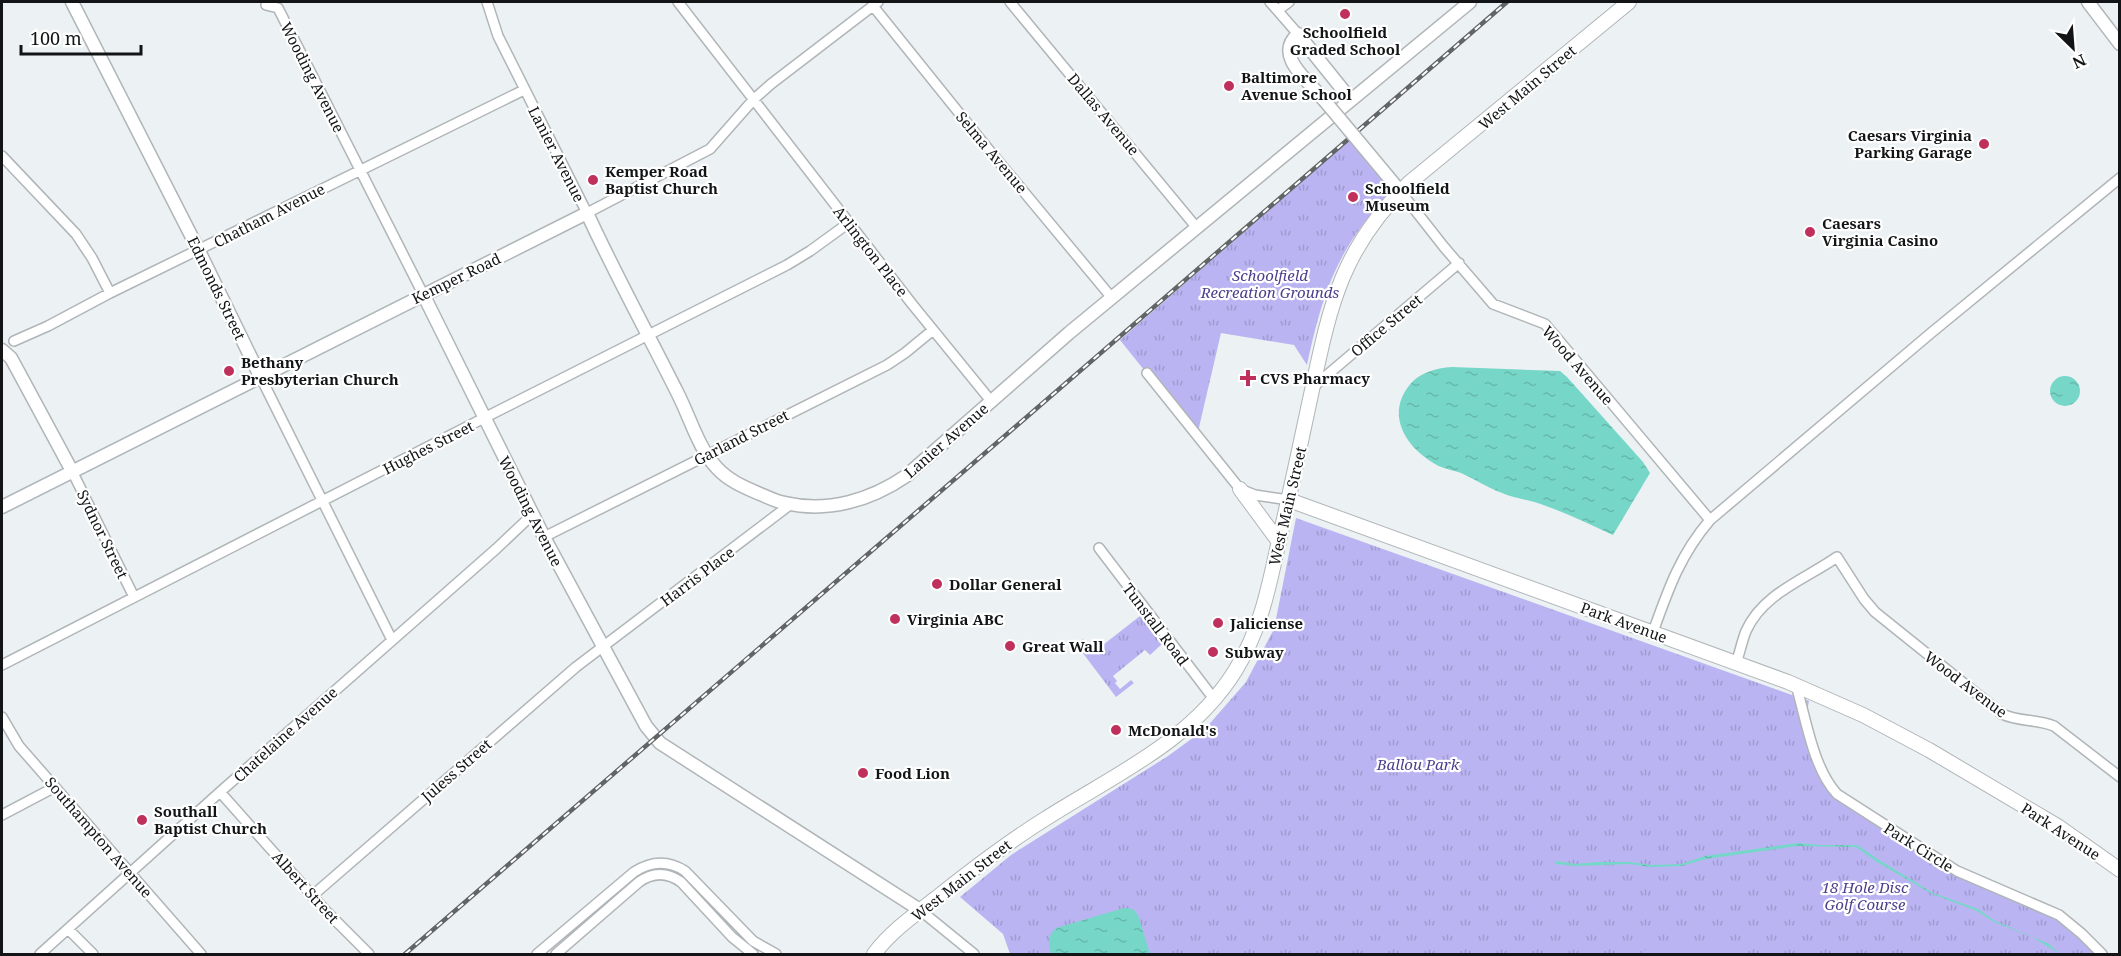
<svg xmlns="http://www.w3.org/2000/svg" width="2121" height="956" viewBox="0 0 2121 956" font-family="'Noto Serif',serif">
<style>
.grass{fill:url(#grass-tufts)}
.garden{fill:#bab5f2}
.water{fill:url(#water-ripples)}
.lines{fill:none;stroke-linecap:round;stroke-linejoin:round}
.minor-casing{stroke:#b0b5b8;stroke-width:12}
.tertiary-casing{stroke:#b0b5b8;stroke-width:15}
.secondary-casing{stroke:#b0b5b8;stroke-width:16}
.minor{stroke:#fff;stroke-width:9}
.tertiary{stroke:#fff;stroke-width:12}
.secondary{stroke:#fff;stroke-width:14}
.rail-casing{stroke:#626567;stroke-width:4.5}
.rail{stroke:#fff;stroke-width:2;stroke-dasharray:7;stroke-linecap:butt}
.tertiary-bridge-casing{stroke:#b0b5b8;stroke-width:15;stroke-linecap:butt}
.tertiary-bridge{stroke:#fff;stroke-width:12}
.poi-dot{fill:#bf315c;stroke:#fff;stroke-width:2}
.labels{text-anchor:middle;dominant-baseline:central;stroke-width:4.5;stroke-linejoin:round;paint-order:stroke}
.poi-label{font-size:15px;font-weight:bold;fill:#121415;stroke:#fff;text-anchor:start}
.street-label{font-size:15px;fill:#121415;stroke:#fff}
.park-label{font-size:15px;font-style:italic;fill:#4d3e8c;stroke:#fff}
</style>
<defs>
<pattern id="grass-tufts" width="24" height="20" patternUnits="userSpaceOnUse" patternTransform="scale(1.5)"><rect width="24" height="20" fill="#bab5f2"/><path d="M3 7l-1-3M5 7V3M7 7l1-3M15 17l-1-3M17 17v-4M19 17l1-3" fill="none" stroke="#9f9bcf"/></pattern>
<pattern id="water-ripples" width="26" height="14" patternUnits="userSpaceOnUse" patternTransform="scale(1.5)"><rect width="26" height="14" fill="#76d7c8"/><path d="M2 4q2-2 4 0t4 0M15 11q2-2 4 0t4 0" fill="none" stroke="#65b8ab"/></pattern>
</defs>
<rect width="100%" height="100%" fill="#ecf1f4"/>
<path class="grass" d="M1349,140L1392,191C1338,246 1323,291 1307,365L1294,345L1221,333L1197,436L1120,340Z
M1296,518L1809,701L1807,711L1828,776L1834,786L1851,799L1957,867L2053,907L2076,922L2109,954H1010L1003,934L960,897L1011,855L1168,756L1205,729L1246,682L1274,629Z
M1140,616L1162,644L1150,655L1145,650L1113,676L1117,681L1115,683L1120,689L1131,680L1134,683L1116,697L1076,644L1083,639L1094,652Z"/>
<path class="garden" d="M1687,940L1732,954H1640L1657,943Z"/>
<path class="water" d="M1452,367L1560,371L1567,377L1643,462L1650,473L1613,535C1591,525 1569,514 1546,506C1532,500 1516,499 1502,493C1488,488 1475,479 1461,473C1453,470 1443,469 1435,464C1407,448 1386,417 1408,387C1418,373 1436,368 1452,367Z
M2050 391a15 15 0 1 1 30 0a15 15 0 1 1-30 0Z
M1798,843L1820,845H1857L1879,860L1933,893L1978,909L1995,921L2049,944L2060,954L2032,937L1994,922L1977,911L1932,894L1877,862L1856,847L1797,846L1706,859L1681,866L1650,867L1630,864L1576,866L1556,864V861L1576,864L1597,862H1630L1651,865L1681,864L1705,856Z
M1124,908L1133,909L1138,915L1150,954H1051C1048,942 1047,937 1056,928Z"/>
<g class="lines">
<g class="minor-casing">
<path id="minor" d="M487,2L498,36L587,213L710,149L754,99L771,84L878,2
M678,2L912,304L991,401
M1010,2L1197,228
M1270,2L1298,34
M266,5L278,8L423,294
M873,6L980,139L1112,298
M1278,10L1289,2
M2,156L76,234L92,258L110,293
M1400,191L1444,247L1493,304L1545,324L1710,520
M14,341L48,326L110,293L524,90
M1147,373L1240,489L1255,495L1289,500
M260,376L392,640
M1313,387L1459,263
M72,471L134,597
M544,537L887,365L905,353L933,330
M1099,548L1214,699
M1653,632C1668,590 1680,555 1710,520L1931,333L2120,178
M1736,663C1740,652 1742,641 1746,631C1763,593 1806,579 1837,557L1864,599L1875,612L2002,714C2019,722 2037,719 2054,726L2120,777
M2,665L484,418L787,265L810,251L850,222
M1796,685C1806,719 1813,768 1837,794L1957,871L2059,915L2082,934L2102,954
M2,717L19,746L201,954
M220,792L325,910L369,954
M2,815L55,787
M312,896L576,667L791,504
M920,910L974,954
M68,929L93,954
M40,954L220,792L496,549L532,515
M537,954L634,872C651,861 668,860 685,871L753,941L776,954
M556,954L639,882C653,872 667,872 681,882L732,937L753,954"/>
</g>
<g class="tertiary-casing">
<path id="tertiary" d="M72,2L199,251L260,376
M2088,2L2120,44
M1324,100C1309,81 1273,56 1298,34L1351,100
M1360,143L1400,191
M423,294L544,537L646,726L660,743L920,910
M2,350L11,358L17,369L72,471
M2,507L587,213C615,274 647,332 677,392C690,417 698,448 717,468C729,481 744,487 760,494C768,497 777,502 785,503C828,513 871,500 906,476L1069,333L1470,2"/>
</g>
<g class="secondary-casing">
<path id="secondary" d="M1240,489L1279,542
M1289,500L1788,682L1863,715L1929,750L2059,827L2120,870
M874,954C891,931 917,913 940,895C974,868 1008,842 1045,819C1112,776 1191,742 1235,671C1260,631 1268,591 1278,545C1289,498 1299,451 1309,404C1329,312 1338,251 1409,183L1629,2"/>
</g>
<use href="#minor" class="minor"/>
<use href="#tertiary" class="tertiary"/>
<use href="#secondary" class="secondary"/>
<g class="rail-casing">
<path id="rail" d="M405,954L1507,2"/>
</g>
<use href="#rail" class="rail"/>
<g class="tertiary-bridge-casing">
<path id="tertiary-bridge" d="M1324,100L1360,143"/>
</g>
<use href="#tertiary-bridge" class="tertiary-bridge"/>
</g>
<g class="poi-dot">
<circle cx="1345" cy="14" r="6"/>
<circle cx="1229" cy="86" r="6"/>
<circle cx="1984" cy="144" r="6"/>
<circle cx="593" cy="180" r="6"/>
<circle cx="1353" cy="197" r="6"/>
<circle cx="1810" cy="232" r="6"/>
<circle cx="229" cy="371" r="6"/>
<path d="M1245 369h6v6h6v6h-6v6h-6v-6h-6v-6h6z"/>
<circle cx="937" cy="584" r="6"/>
<circle cx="895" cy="619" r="6"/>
<circle cx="1218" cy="623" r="6"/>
<circle cx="1010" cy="646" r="6"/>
<circle cx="1213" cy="652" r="6"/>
<circle cx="1116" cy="730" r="6"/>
<circle cx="863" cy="773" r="6"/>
<circle cx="142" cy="820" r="6"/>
</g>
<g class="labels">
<g class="poi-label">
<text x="1345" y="32" text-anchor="middle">Schoolfield<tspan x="1345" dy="17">Graded School</tspan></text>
<text x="1241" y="77">Baltimore<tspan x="1241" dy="17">Avenue School</tspan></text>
<text x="1972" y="135" text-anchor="end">Caesars Virginia<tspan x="1972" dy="17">Parking Garage</tspan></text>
<text x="605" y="171">Kemper Road<tspan x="605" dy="17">Baptist Church</tspan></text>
<text x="1365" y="188">Schoolfield<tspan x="1365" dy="17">Museum</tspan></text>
<text x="1822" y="223">Caesars<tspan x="1822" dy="17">Virginia Casino</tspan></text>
<text x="241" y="362">Bethany<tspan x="241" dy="17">Presbyterian Church</tspan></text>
<text x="1260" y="378">CVS Pharmacy</text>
<text x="949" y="584">Dollar General</text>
<text x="907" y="619">Virginia ABC</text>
<text x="1230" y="623">Jaliciense</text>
<text x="1022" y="646">Great Wall</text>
<text x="1225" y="652">Subway</text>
<text x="1128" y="730">McDonald's</text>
<text x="875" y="773">Food Lion</text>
<text x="154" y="811">Southall<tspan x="154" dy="17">Baptist Church</tspan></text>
</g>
<g class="street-label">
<text transform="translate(313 77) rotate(63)">Wooding Avenue</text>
<text transform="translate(1527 87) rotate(-40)">West Main Street</text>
<text transform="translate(1104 114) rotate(50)">Dallas Avenue</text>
<text transform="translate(992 152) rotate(50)">Selma Avenue</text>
<text transform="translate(557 154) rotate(63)">Lanier Avenue</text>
<text transform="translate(269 215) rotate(-27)">Chatham Avenue</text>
<text transform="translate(871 251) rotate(52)">Arlington Place</text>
<text transform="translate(456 278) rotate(-26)">Kemper Road</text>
<text transform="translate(217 288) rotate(64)">Edmonds Street</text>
<text transform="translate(1386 325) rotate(-40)">Office Street</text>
<text transform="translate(1578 365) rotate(49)">Wood Avenue</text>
<text transform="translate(741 437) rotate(-27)">Garland Street</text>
<text transform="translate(946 440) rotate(-41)">Lanier Avenue</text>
<text transform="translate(428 447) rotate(-27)">Hughes Street</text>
<text transform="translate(1287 506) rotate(-77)">West Main Street</text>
<text transform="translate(531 511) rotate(63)">Wooding Avenue</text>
<text transform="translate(103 534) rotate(64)">Sydnor Street</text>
<text transform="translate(697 576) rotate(-37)">Harris Place</text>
<text transform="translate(1624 622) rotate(20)">Park Avenue</text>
<text transform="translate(1156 624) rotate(53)">Tunstall Road</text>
<text transform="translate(1966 684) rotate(37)">Wood Avenue</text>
<text transform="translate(285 734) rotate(-42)">Chatelaine Avenue</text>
<text transform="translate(456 770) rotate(-41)">Juless Street</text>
<text transform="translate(2061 831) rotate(33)">Park Avenue</text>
<text transform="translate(99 837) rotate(49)">Southampton Avenue</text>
<text transform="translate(1919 847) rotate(32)">Park Circle</text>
<text transform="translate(961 880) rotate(-38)">West Main Street</text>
<text transform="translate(306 887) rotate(48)">Albert Street</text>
</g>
<g class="park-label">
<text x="1270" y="275">Schoolfield<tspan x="1270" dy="17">Recreation Grounds</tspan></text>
<text x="1418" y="764">Ballou Park</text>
<text x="1865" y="887">18 Hole Disc<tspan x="1865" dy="17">Golf Course</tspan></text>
</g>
</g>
<rect width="2121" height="956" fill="none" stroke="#121415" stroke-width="6"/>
<g transform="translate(2073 48) rotate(155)" stroke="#ffffff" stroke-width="4.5" paint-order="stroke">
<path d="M0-4.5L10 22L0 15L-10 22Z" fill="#121415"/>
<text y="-9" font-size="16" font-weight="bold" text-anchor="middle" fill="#121415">N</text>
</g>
<path d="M21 45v9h120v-9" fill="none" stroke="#121415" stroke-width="3"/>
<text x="30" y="45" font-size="18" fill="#121415" stroke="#ffffff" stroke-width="4.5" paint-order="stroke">100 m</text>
</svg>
